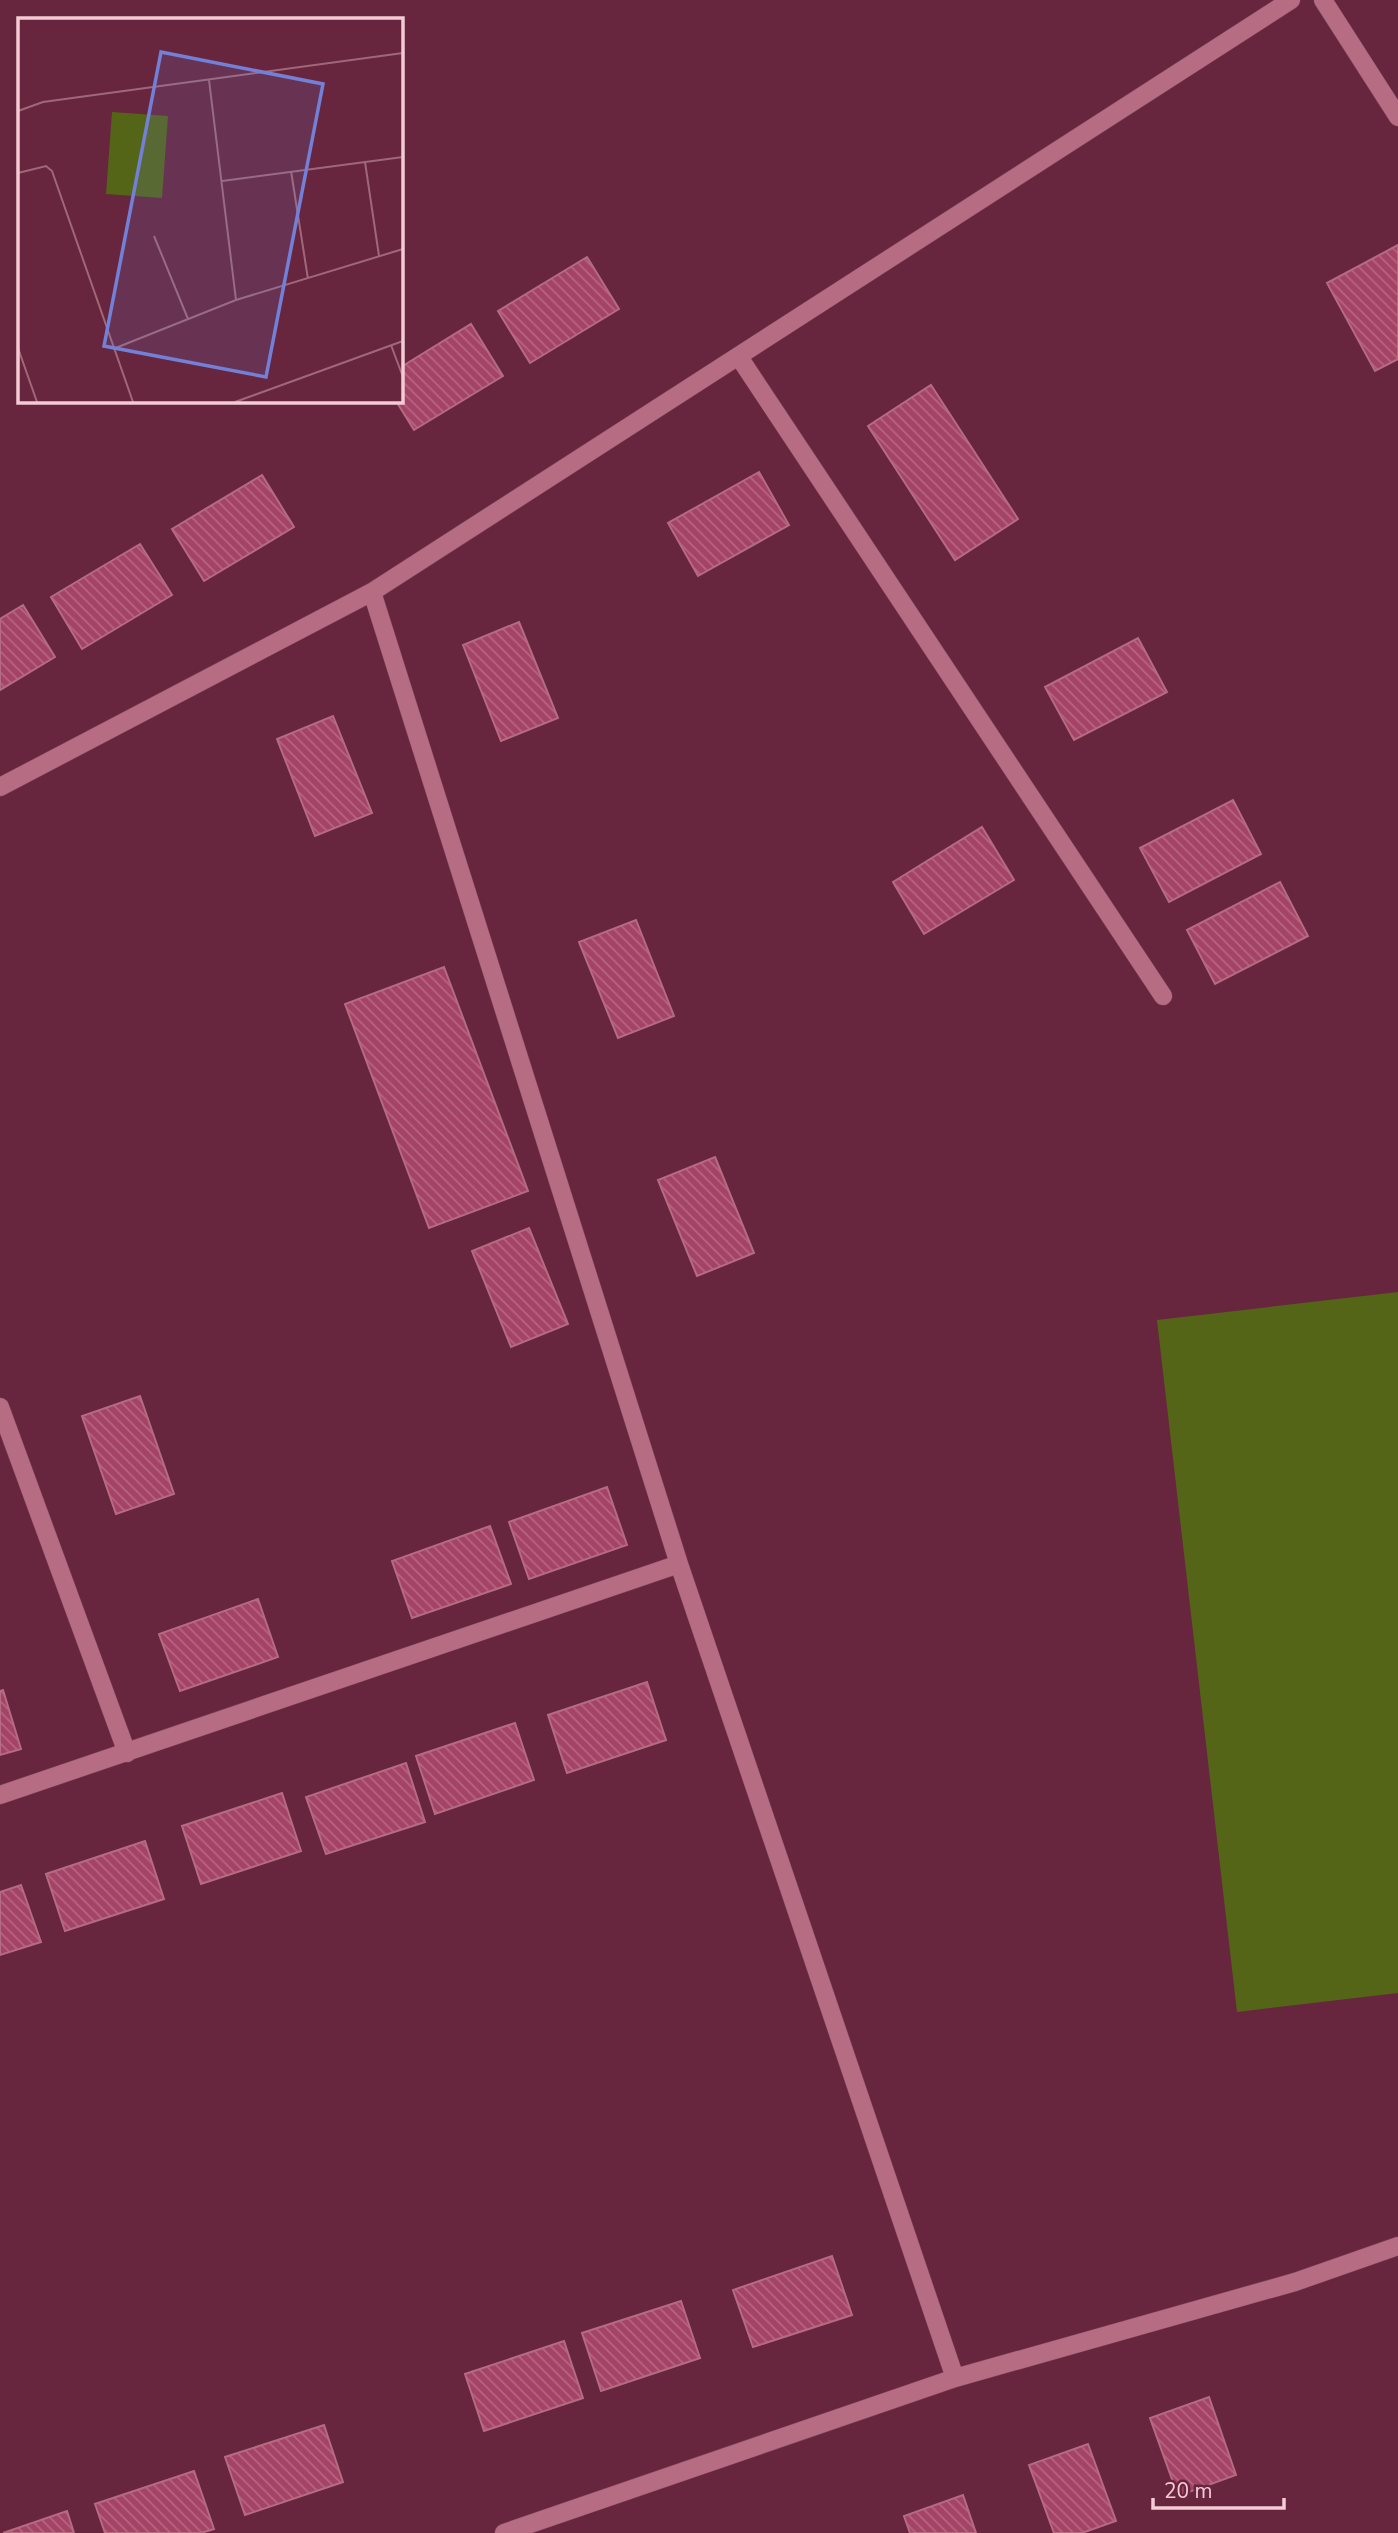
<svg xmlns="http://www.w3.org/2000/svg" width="1398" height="2533" viewBox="0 0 1398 2533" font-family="'Nunito Sans',sans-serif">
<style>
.green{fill:#546518}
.building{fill:url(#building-back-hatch);stroke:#b56b81;stroke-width:2}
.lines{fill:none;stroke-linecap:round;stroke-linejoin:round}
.street-casing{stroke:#80465d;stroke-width:19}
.street{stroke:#b66c82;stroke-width:18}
.inset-road{fill:none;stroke:#9f687a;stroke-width:2}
.view{fill:#7380d7;fill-opacity:0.15;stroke:#7380d7;stroke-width:3.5}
.inset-edge{fill:none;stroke:#f4cad5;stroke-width:3.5}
</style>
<defs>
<pattern id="building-back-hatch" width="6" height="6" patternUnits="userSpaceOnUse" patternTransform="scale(1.75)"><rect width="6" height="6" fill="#a44365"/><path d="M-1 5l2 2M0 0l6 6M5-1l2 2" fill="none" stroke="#b66581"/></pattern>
</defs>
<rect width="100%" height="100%" fill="#67263d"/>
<path class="green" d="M1398,1292V1993L1237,2012L1157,1320Z"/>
<path class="building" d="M1398,245V359L1375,371L1327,283Z
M587,257L619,309L530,363L498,311Z
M471,324L503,376L414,430L396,401H401V367Z
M931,385L1018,519L955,560L868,426Z
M759,472L789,525L698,576L668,523Z
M262,475L294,527L204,581L172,529Z
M140,544L172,595L82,649L51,597Z
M23,605L55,657L0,690V619Z
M519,622L558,718L501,741L463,645Z
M1138,638L1167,692L1074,740L1045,687Z
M333,716L372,813L315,836L277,739Z
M1233,800L1261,854L1169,902L1140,848Z
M982,827L1014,880L924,934L893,882Z
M1280,882L1308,936L1215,984L1187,930Z
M636,920L674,1016L618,1038L579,942Z
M444,967L528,1191L429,1228L345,1004Z
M715,1157L754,1253L697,1276L658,1180Z
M529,1228L568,1324L511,1347L472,1251Z
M140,1396L174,1494L116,1514L82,1416Z
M607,1487L627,1545L529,1579L509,1522Z
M490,1526L511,1584L412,1618L392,1561Z
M258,1599L278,1657L180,1691L159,1634Z
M647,1682L666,1740L567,1773L548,1715Z
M3,1690L21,1749L0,1755V1691Z
M515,1723L534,1780L435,1814L416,1756Z
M406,1763L425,1822L326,1854L306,1797Z
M282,1793L301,1851L201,1884L182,1826Z
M145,1841L164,1899L65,1931L46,1874Z
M21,1885L41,1942L0,1955V1892Z
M832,2256L852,2315L753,2347L733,2290Z
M681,2301L700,2358L601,2391L582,2333Z
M564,2341L583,2398L484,2431L465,2374Z
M1209,2397L1236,2475L1178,2496L1150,2418Z
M324,2425L343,2482L245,2515L225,2457Z
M1088,2444L1116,2521L1082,2533H1054L1029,2465Z
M194,2471L214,2529L201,2533H105L95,2504Z
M963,2495L976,2533H910L904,2516Z
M67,2511L74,2533H3Z"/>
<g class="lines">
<g class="street-casing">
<path id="street" d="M1323,0L1398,117
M739,357L1163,996
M372,592L679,1564L955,2378
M0,787L372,592L1291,0
M0,1407L127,1753
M0,1795L679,1564
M504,2533L955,2378L1295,2282L1398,2246"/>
</g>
<use href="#street" class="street"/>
</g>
<g transform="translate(18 18)">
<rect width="385" height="385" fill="#67263d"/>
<path d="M94,94L150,98L144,180L88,176Z" fill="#546518"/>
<path class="inset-road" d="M191,62L218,282M0,93L25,84L385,35M347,144L361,238M273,153L290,261M0,155L28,148L34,153L115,384M204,163L385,139M136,218L170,301M373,327L385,359M0,330L19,384M95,331L218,282L385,231M217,384L385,323"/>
<path class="view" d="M143,34L305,66L248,359L86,328Z"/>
<rect width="385" height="385" class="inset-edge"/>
</g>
<path d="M1153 2498v10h131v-10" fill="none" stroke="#f4cad5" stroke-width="3.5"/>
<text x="1164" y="2498" font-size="21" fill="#f4cad5" stroke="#67263d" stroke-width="5" paint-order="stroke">20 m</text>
</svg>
